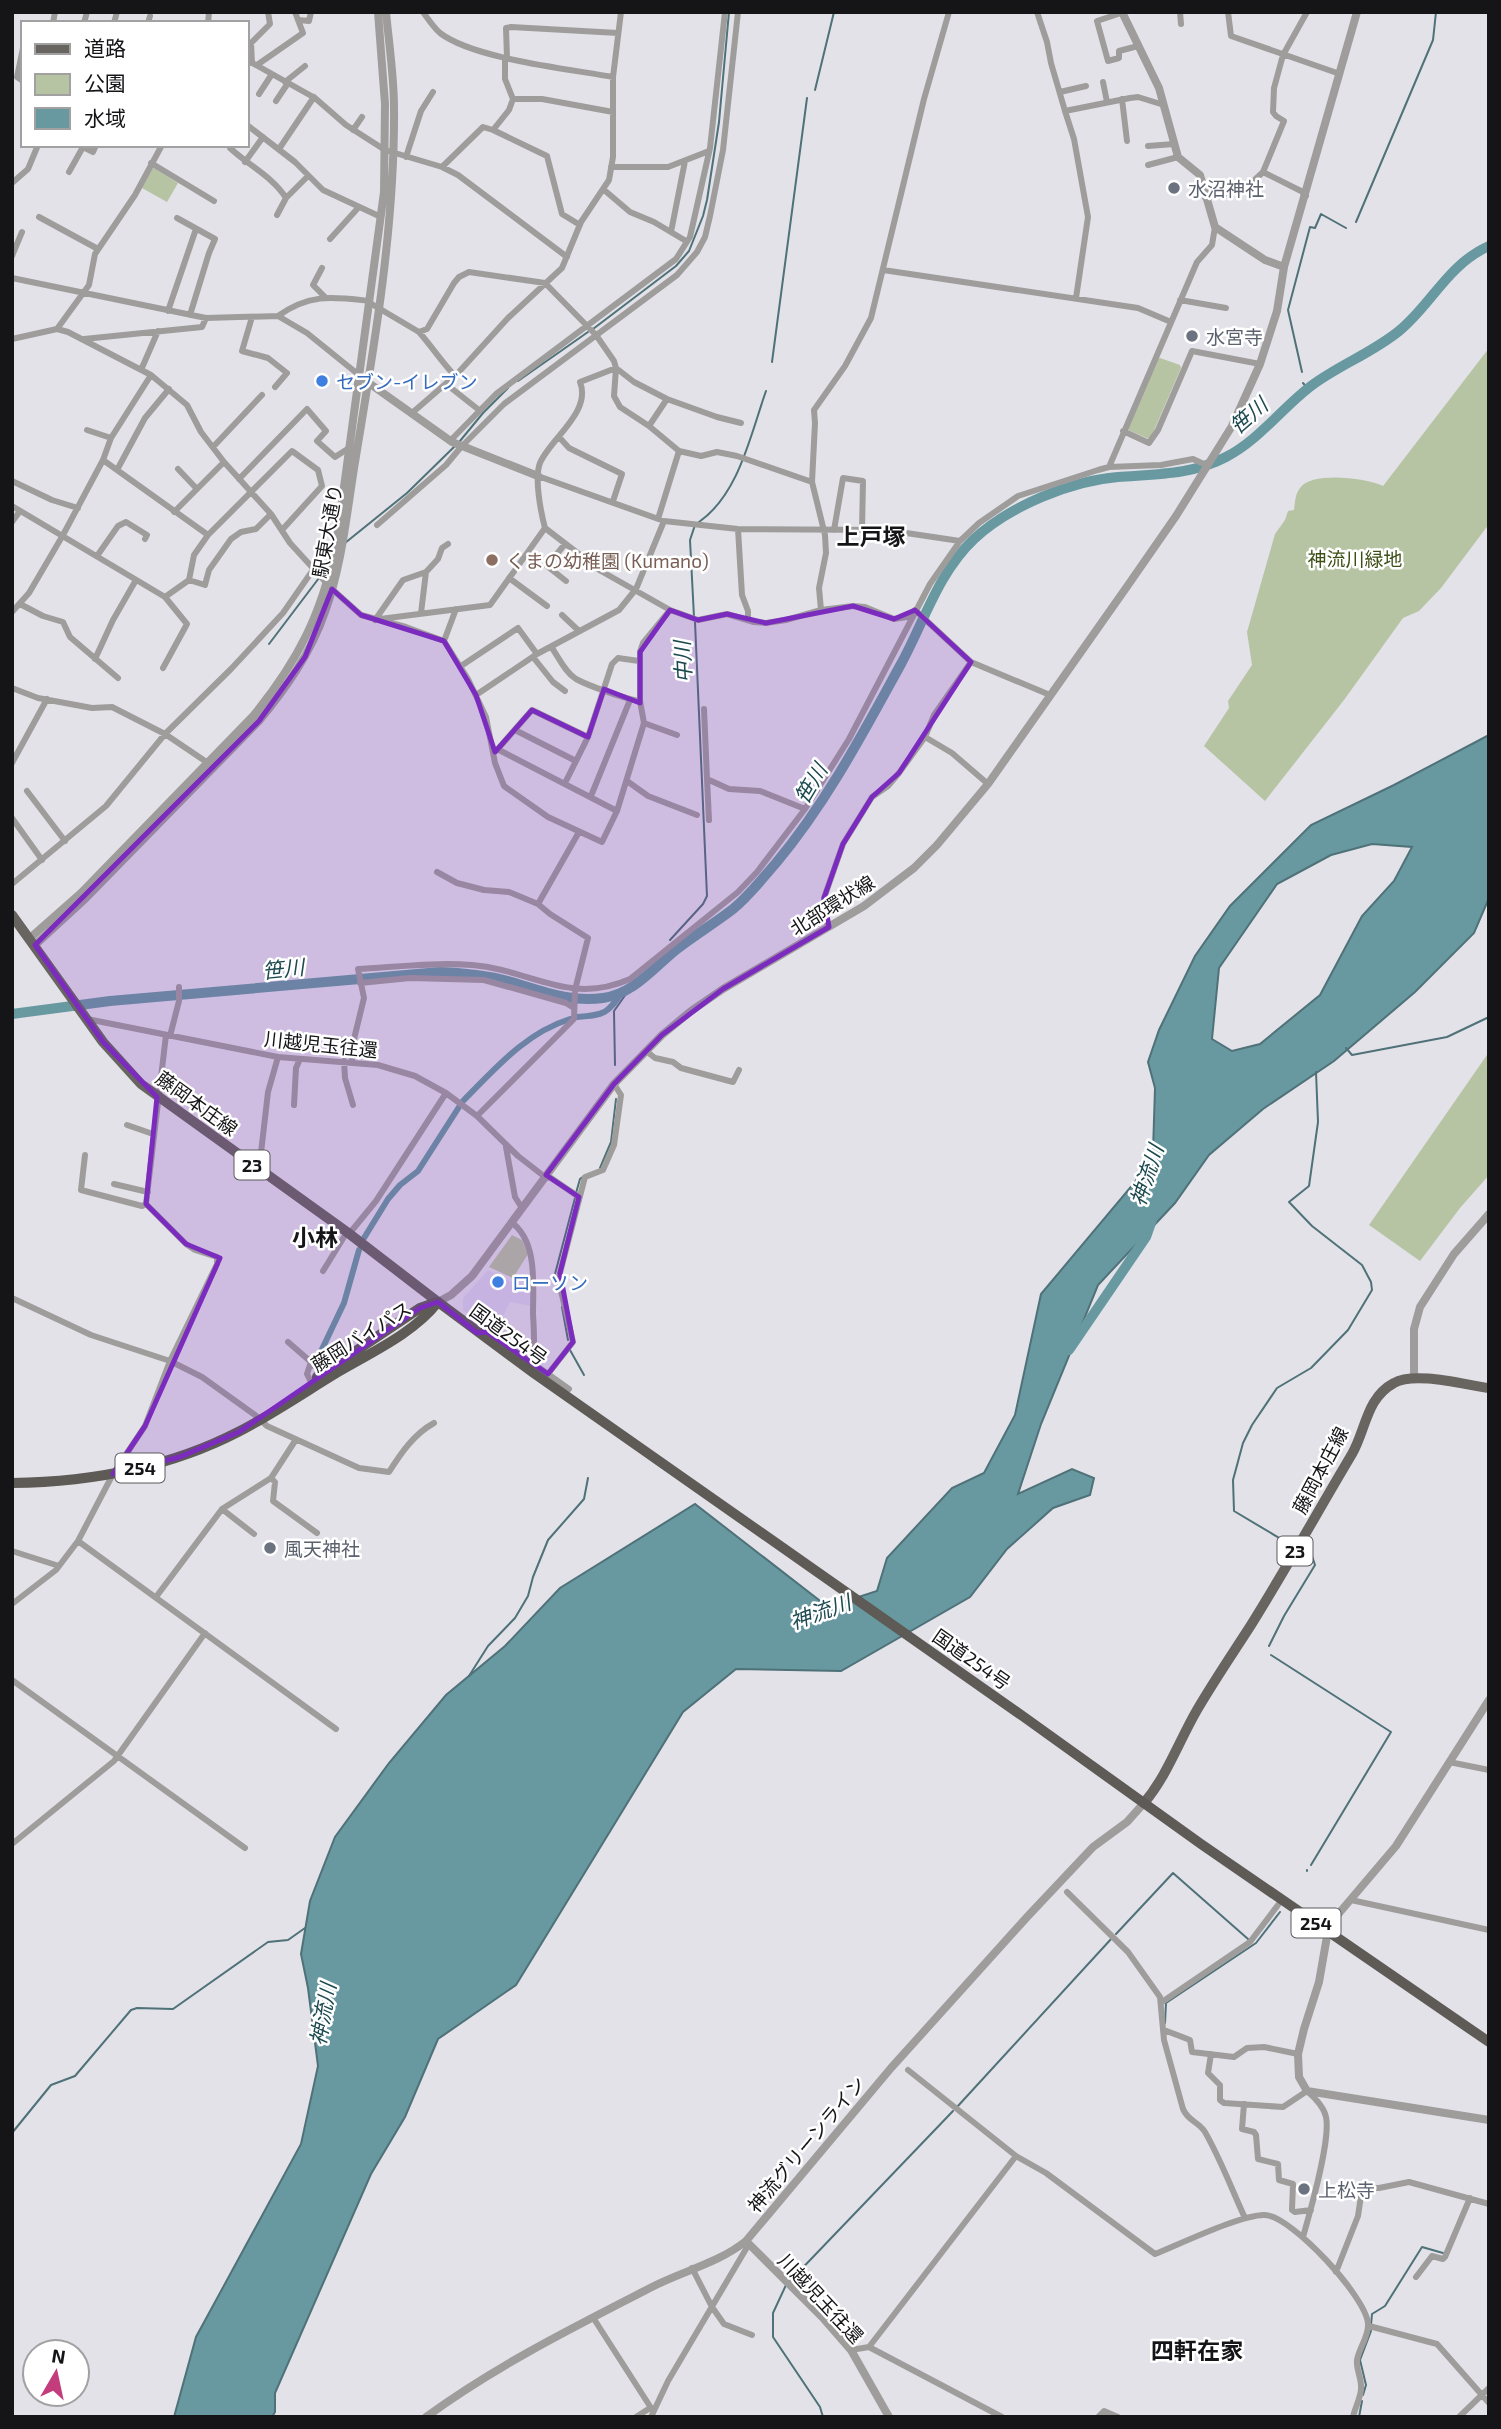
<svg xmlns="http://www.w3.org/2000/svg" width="1501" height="2429" viewBox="0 0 1501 2429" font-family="'Exo 2','Noto Sans JP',sans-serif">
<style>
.commercial{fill:#dad5eb}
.green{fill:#b7c4a3}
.water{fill:#6899a1;stroke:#4f7178;stroke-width:2;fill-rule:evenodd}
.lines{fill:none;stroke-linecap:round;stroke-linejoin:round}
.stream{stroke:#4f7178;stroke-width:2}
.canal{stroke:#6899a1;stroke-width:6}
.river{stroke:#6899a1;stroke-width:10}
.minor{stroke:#9f9d9b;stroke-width:6}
.tertiary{stroke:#9f9d9b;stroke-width:8}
.primary{stroke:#686460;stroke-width:10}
.trunk{stroke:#5e5a56;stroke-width:10}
.marked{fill:#7b2cbf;fill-opacity:0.2;stroke:#7b2cbf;stroke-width:5;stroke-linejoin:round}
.worship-dot{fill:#6b7280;stroke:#fff;stroke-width:2.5}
.shop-dot{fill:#3f7fe0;stroke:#fff;stroke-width:2.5}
.education-dot{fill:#8d6e63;stroke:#fff;stroke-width:2.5}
.labels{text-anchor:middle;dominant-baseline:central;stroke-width:5;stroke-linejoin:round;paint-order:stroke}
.shield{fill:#fff;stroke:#5b5a5d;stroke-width:2}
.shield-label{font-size:18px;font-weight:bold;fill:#151417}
.worship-label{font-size:19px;fill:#5b616d;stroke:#fff;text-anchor:start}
.shop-label{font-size:19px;fill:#366cbe;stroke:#fff;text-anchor:start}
.street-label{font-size:19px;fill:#151417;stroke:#fff}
.park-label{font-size:19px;fill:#3d4f16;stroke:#fff}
.education-label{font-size:19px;fill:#785e54;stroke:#fff;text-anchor:start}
.water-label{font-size:21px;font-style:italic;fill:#1d4a50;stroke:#fff}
.quarter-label{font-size:23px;font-weight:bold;fill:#151417;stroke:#fff}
</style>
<rect width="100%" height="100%" fill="#e3e2e9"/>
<path class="commercial" d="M488,1270L514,1283L531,1286V1306L510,1302L495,1334L463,1310V1298Z"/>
<path class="green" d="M154,168L178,183L167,202L142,188L152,169Z
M1489,348V510L1487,511L1489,524L1441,588L1419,611L1403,618L1344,700L1265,801L1204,746L1229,708L1228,701L1252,665L1247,632L1275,534L1285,520L1288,511L1294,510C1295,503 1295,494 1300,488C1312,471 1366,478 1383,486Z
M1160,358L1180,365L1181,368L1152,435L1149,439L1126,429L1156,359Z
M1489,1052V1175L1460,1208L1420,1261L1369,1225Z
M512,1235L522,1240L528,1254L513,1278L489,1267Z"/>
<path class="water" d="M1489,735V898L1474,933L1415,992L1334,1061L1263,1109L1209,1155L1175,1203L1098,1285L1041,1424L1018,1494L1072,1469L1094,1478L1090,1495L1053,1508L1007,1549L970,1597L841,1671L736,1669L683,1712L516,1985L438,2039L405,2117L371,2174L275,2393V2412L272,2417H174L196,2337L301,2144L318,2066L308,1988L301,1954L310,1901L335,1837L389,1763L446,1695L505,1646L560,1588L695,1504L828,1607L877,1591L887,1558L952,1488L984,1473L1015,1415L1041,1294L1135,1182L1153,1151L1155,1088L1148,1062L1159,1030L1195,956L1230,906L1311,825L1394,785ZM1372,844L1412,847L1394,881L1362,916L1320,995L1260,1044L1232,1051L1212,1039L1219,968L1277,884L1331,855Z"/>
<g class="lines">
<path class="stream" d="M815,90L834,12
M1356,222L1433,40L1436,12
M593,329L676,266L689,251L703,216L707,200L719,122L729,12
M772,362L807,98
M1302,372L1288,310L1310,227L1315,228L1321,214L1346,228
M518,381L588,332
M1303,383L1308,389
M460,441L483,413L508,388
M699,522C739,494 750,436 766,391
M345,543L407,493L454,447
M694,617L690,540L695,525
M269,644L319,578
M670,940L703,904L707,896L695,622
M1346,1048L1352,1055L1447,1037L1489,1017
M615,1065L614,1011L626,994V990
M600,1168L611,1142L616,1099
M576,1193L580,1179L584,1176
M557,1281L555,1274L575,1198
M562,1307L568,1340
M570,1350L584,1375
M1291,1545L1234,1511L1233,1480L1243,1443L1252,1425L1277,1388L1311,1368L1348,1330L1372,1290L1371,1282L1362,1265L1312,1226L1289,1202L1309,1186L1318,1122L1316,1072
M1269,1646L1284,1616L1315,1565L1312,1556L1302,1551
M1271,1655L1391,1732L1311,1865
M469,1676L488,1646L515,1618L528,1596L533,1577L548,1540L584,1499L588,1478
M1307,1871V1870
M1116,1934L1173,1873L1248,1939
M1165,2023L1166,2003L1256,1943L1280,1912
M957,2107L1112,1938
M12,2133L51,2085L75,2076L131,2010L137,2008L173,2009L268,1942L288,1940L305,1928
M790,2281L953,2111
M786,2285L773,2313V2337L820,2407L823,2417
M1371,2325L1372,2314L1385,2306L1422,2247L1443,2253
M1363,2395L1366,2385L1360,2360L1371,2331
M1359,2417L1362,2401"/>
<path class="canal" d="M577,1017C605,1015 607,1014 623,991
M463,1101C495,1069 525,1033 570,1019
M364,1238L388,1199L400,1185L418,1171L459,1107
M314,1366L344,1303L359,1250"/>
<path class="river" d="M12,1014L110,1001L440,972C463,973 486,975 508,981C540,990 569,1003 603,998C635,993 653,968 677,949C695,935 715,923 733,909C749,896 762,879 776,863C827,802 863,733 901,664C924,622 938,573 974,539C1010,506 1070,481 1118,477C1155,474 1192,475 1226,457C1259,440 1282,408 1311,386C1339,365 1372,353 1399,331C1432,304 1447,265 1489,246
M1069,1350L1146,1237L1152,1220"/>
<path class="minor" d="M423,12C428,19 434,28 440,33C474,59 569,69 613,77
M1037,12L1047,42L1051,63L1065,111L1130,98L1138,97L1164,105
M1124,12L1097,21L1108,61L1119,58V51L1138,46
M1180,12L1181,24
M1228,12L1231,36L1340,74
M298,20L309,21L311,12
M53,23L55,12
M84,23L87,12
M114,23L117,12
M148,23L150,16
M208,23L209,12
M23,48L17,77L23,81
M507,58L506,28L511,27L618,33
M247,60L315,98L346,125L385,150L442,167L458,175L567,257
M252,63L251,43L270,24L268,12
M257,65L303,33L295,12
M285,82L305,66
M1103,82L1107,102
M1060,92L1086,86
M259,94L272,74
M513,99H542L613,112
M1122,99L1127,141
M276,101L288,83
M1065,111L1074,139L1088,217L1076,298
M247,125L295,162L323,190L381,217
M353,130L362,117
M493,130L547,156L562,214L580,225
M230,145V148C248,165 273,177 286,198L277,215
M1148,146L1174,144
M279,149L314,97
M406,157L421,111L433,92
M245,162L263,137
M151,163L214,201
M1148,165L1178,157
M442,167L483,127L493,130L509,110L513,99L505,79V58
M611,167H668L709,151
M69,172L83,147L93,152L96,145
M1263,172L1284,121L1276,116L1273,112L1274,88L1283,55L1307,12
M12,183L28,169L38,145
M603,189L630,212L654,222L686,241
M286,198L308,176
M1205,198L1244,190L1263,172L1301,191L1306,196
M39,217L98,249
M177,218L215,239L209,253L190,315
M671,232L685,161
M330,239L358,208
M12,256L22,232
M322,268L313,285L326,298
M883,270L1138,308L1171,322
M12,278L206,318L278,316L307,333L359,375
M1180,300L1226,308
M370,303L419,332L427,329L454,283L459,277L469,272L545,283L596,335L614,361L616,368L614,396L620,407L649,426L679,451L701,456L717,452L737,456L812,482
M168,311L196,229
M278,316C310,293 333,297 370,301
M252,317L242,351L268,358L287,373L275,387
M57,329L89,285L95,254L135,195L162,145
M419,332C432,347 442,362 455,376
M12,339L57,329L68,332L151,375L187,405L201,432L224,462L271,514L290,543L332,589L361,615L406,627L444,641L468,679L486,717L495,763L504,786L548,817L602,842L617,811L644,723L640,701V652L643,643L670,610
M84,339L202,327L206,318
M141,370L158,331
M446,384L479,410
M667,399L717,417L741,423
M412,413L457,374L508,318L562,268L581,222L609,180L613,157V77L621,12
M649,426L667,399L634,382L616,368L580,382C592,412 550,439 540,463C534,478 541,513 545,528L601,571L670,610L698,620L727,614L754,622L766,623L786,620L821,610L853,606L865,607L894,619L913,616
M87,430L111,438
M1123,431L1149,443L1158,430L1192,351L1260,364
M559,437L569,448L622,474L613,501
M450,441L496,394L676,259L690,237L710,148L725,12
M213,447L262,395
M103,460L208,535
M1109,467L1197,262L1212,245L1215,227
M178,469L197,489
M117,470L145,418L169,389
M538,476L664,521L738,529L886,530L960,541
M239,479L307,409L326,431L317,441L335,457L349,448
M12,481L52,500L78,508
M12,506L165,597L189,580L194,555L208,535L292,451L318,470L322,486L282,530
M174,512L224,462
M658,519L679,451
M12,522L20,511
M377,525L446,465L461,447L504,404L677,275L697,252L705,237L710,216L723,150L738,12
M738,529L742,595L748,611V620
M834,530L843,478L863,481L862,530
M565,544L547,566L566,581
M97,556L118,526L126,522L147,535L145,539
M509,578L547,606
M189,580L205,585L209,570L231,539L241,532L256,529L271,514
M20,604L43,616L63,622L70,637L118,678
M821,610L819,588L826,553L825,535L812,482L815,423L814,410L845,366L871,318L924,99L949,12
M915,610L971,662L1050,695
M12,612L29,593L63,535L103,460L111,438L151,375
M421,613L426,572
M562,615L579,631
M380,619L490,605L545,528
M375,620L403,580L426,572L438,559L442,548L448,544
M444,641L456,609
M552,648C559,658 565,672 576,679C589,686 625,699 640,701
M533,657L553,682L565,691
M95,659L113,620L136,580
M461,666L518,628L537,654
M163,668L187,624L165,597
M12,688L38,698L92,708L112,707L165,734L208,763
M476,695L537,654L619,610L636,589L664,521
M704,709L707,779L729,789L760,791L805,809
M644,723L677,735
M515,730L576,761
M925,737L952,753L988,784
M497,750L532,710L588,737
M499,750L617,811
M12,763L47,699
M707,779L709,820
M627,781L648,796L697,815
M565,783L588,737L612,664L618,658L639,661
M27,791L65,841
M591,796L630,700
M12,818L42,860
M437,872L457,883L484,890L509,892L538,904L550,914L588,938L575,990L574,1019L477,1116
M12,884L106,806L165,734L231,669L283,613L315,567
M538,904L579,832
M829,927L824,918V898L843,844L872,797L888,786L899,773L925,737L934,715L971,662
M360,983L410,978L484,980L566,1003L574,1008
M87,1019L278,1057L378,1065L415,1076L446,1093L477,1116L518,1156L545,1177L551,1178L579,1197
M170,1036L179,1001V987
M646,1051L655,1058L673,1062L681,1068L733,1082L739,1070
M344,1061L345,1078L353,1105
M352,1062L354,1039L364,998L358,969C395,967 435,962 472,965C532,970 569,1006 630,979L738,892L757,872L805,809L849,739L930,584L960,541L979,523L1018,496L1098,470L1109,467L1161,465L1193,459L1206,465
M294,1105L296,1068L300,1059
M127,1125L153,1134
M506,1147L515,1197L522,1208
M85,1155L81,1190L142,1206L146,1204
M259,1170L268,1092L278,1057
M114,1184L148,1192
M146,1204L166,1035
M511,1222C538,1241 533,1285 533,1314C534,1330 535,1347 533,1363
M349,1234L376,1201L446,1093
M323,1271L347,1232
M12,1298L91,1335L170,1361L202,1377L255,1415L267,1426L359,1468L389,1472C401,1453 414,1434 434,1423
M483,1333H489L497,1338L569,1389
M288,1342L311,1362L307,1374L311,1382
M548,1374L573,1342L559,1282L560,1273L585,1177L603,1170L614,1145L621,1095L614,1084
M271,1478L275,1482L273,1501L317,1533
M222,1509L254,1534
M78,1541L336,1729
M12,1551L59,1566
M156,1597L222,1509L271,1478L295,1441
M12,1604L56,1570L78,1541L113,1474L145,1426L170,1361L217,1264V1257L195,1250L186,1244L146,1204
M12,1680L245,1848
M1449,1762L1489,1770
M12,1844L114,1761L205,1633
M1067,1892L1128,1952L1160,1997L1164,2040L1183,2109C1188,2121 1199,2122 1205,2132C1221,2160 1232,2190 1245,2218
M1351,1900L1489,1930
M1162,2002L1250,1942L1278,1905
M1164,2030L1190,2040L1192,2052L1234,2057L1247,2048L1264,2047L1298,2054
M1211,2054L1208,2073L1220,2085V2100L1224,2103L1283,2107L1307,2091C1314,2097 1324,2107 1326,2117C1331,2140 1310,2212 1303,2237
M908,2070L1016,2156L1046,2173L1155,2254C1178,2245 1242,2214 1265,2215C1292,2216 1367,2298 1368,2324C1369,2336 1359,2348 1357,2360C1356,2369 1361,2377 1361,2386C1362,2396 1355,2407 1353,2417
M1244,2104L1242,2129L1254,2132L1256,2135L1258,2159L1278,2164L1279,2180L1293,2184L1292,2210L1295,2212L1311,2210
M692,2268L712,2307L724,2324L752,2335
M1336,2272L1358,2216L1361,2196L1365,2188H1379L1409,2182L1489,2204
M1416,2277L1432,2256L1443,2259L1445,2257L1470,2198
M594,2319L653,2411
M1369,2326L1437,2344L1489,2403
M869,2347L1016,2156
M851,2350L869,2347L1002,2417
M636,2417L650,2408
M651,2417L668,2381L746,2249V2241
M1098,2417L1104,2411L1118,2417
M1459,2417L1489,2388"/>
<path class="tertiary" d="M1122,12L1159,88L1178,157L1200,175L1215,227L1265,260L1284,267
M366,381L452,442L538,476
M30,938L81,893L253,716C298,661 321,615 336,546L384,192L385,104L378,12
M35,945L86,898L259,721C286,688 311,653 325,612C343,562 347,509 356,456C375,342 395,224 394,108C394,76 389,44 386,12
M438,1302L451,1295L472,1276L614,1084L662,1035L691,1011L723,989L864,906L914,868L937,845L988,784L1126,588L1176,516L1232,426L1260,364L1277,311L1284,267L1357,12
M1414,1378V1329L1420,1307L1454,1254L1489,1214
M1489,1700L1396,1846L1329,1925L1319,1982L1304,2029L1298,2054L1299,2077L1307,2091L1489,2120
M746,2241L824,2319L851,2350L889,2417
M426,2417C497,2365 576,2326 654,2286C684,2271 720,2262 746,2241L891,2068L1028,1916L1093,1847L1127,1822L1144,1803"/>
<path class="primary" d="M12,915L103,1042L141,1084L347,1232L438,1302
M1144,1803C1167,1776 1179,1741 1197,1710C1214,1681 1233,1653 1251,1625C1286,1569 1318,1511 1352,1454C1366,1430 1366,1398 1394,1383C1415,1371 1465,1385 1489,1388"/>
<path class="trunk" d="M438,1302L535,1374L1024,1717L1201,1844L1489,2042
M317,1377L420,1308L437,1302
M12,1483C90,1482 168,1468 238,1432C273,1414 305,1392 338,1372C372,1352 414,1333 438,1302"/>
</g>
<path class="marked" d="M332,589L361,615L444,641L476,695L495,752L532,710L588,737L604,689L640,703V652L670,610L698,620L727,614L766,623L853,606L894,619L915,610L971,662L899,773L872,797L843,844L824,898L829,927L723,989L662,1035L614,1084L546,1175L579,1197L560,1273L573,1342L548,1374L487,1332L477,1333L438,1302L420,1308L239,1432L180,1457L113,1474L145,1426L220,1258L186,1244L146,1204L157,1097L103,1042L35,945L259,721L305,657Z"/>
<g class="worship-dot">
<circle cx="1174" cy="188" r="7"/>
<circle cx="1192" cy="336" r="7"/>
<circle cx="270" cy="1548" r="7"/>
<circle cx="1304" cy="2189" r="7"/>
</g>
<g class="shop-dot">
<circle cx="322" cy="381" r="7"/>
<circle cx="498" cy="1282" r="7"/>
</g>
<circle class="education-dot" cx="492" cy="560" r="7"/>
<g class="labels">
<g class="shield">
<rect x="234.5" y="1150.5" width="35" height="29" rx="5"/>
<rect x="115.5" y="1453.5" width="49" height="29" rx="5"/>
<rect x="1277.5" y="1536.5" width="35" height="29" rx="5"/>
<rect x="1291.5" y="1908.5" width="49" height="29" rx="5"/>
</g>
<g class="shield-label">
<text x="252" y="1165">23</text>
<text x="140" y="1468">254</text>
<text x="1295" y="1551">23</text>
<text x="1316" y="1923">254</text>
</g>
<g class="worship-label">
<text x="1188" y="188">水沼神社</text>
<text x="1206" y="336">水宮寺</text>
<text x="284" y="1548">風天神社</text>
<text x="1318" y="2189">上松寺</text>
</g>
<g class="shop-label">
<text x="336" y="381">セブン-イレブン</text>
<text x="512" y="1282">ローソン</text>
</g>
<g class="street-label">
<text transform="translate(327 531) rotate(-80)">駅東大通り</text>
<text transform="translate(832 905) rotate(-32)">北部環状線</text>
<text transform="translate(321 1044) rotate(6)">川越児玉往還</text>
<text transform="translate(197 1103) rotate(36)">藤岡本庄線</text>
<text transform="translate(509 1334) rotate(36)">国道254号</text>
<text transform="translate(361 1336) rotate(-32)">藤岡バイパス</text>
<text transform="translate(1320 1470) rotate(-62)">藤岡本庄線</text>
<text transform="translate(972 1659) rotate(35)">国道254号</text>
<text transform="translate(806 2144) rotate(-50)">神流グリーンライン</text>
<text transform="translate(821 2298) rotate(47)">川越児玉往還</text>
</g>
<g class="park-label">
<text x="1355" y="558">神流川緑地</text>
</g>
<g class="education-label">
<text x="506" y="560">くまの幼稚園 (Kumano)</text>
</g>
<g class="water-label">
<text transform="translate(1248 415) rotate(-41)">笹川</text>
<text transform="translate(682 662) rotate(-93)">中川</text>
<text transform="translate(810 783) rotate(-59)">笹川</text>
<text transform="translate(283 968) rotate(-6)">笹川</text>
<text transform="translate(1146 1175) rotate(-72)">神流川</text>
<text transform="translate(820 1611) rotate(-20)">神流川</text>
<text transform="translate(322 2014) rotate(-80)">神流川</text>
</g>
<g class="quarter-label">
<text x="871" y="536">上戸塚</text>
<text x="315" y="1237">小林</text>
<text x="1197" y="2350">四軒在家</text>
</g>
</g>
<rect width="1501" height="2429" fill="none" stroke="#151417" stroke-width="28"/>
<rect x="21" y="21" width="228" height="126" fill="#ffffff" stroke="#a1a1a2" stroke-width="2"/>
<rect x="35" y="44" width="35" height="10" fill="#686460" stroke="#a1a1a2" stroke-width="2"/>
<text x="84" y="56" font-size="21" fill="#151417">道路</text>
<rect x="35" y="74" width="35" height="21" fill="#b7c4a3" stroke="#a1a1a2" stroke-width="2"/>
<text x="84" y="91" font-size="21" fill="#151417">公園</text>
<rect x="35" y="108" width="35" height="21" fill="#6899a1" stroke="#a1a1a2" stroke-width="2"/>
<text x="84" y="126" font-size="21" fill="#151417">水域</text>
<g transform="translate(56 2373) rotate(9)"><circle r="33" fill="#ffffff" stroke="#a1a1a2" stroke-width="2"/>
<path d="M0-5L12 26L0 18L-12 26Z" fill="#c33d7c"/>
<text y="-10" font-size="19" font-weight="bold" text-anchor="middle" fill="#151417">N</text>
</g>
</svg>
